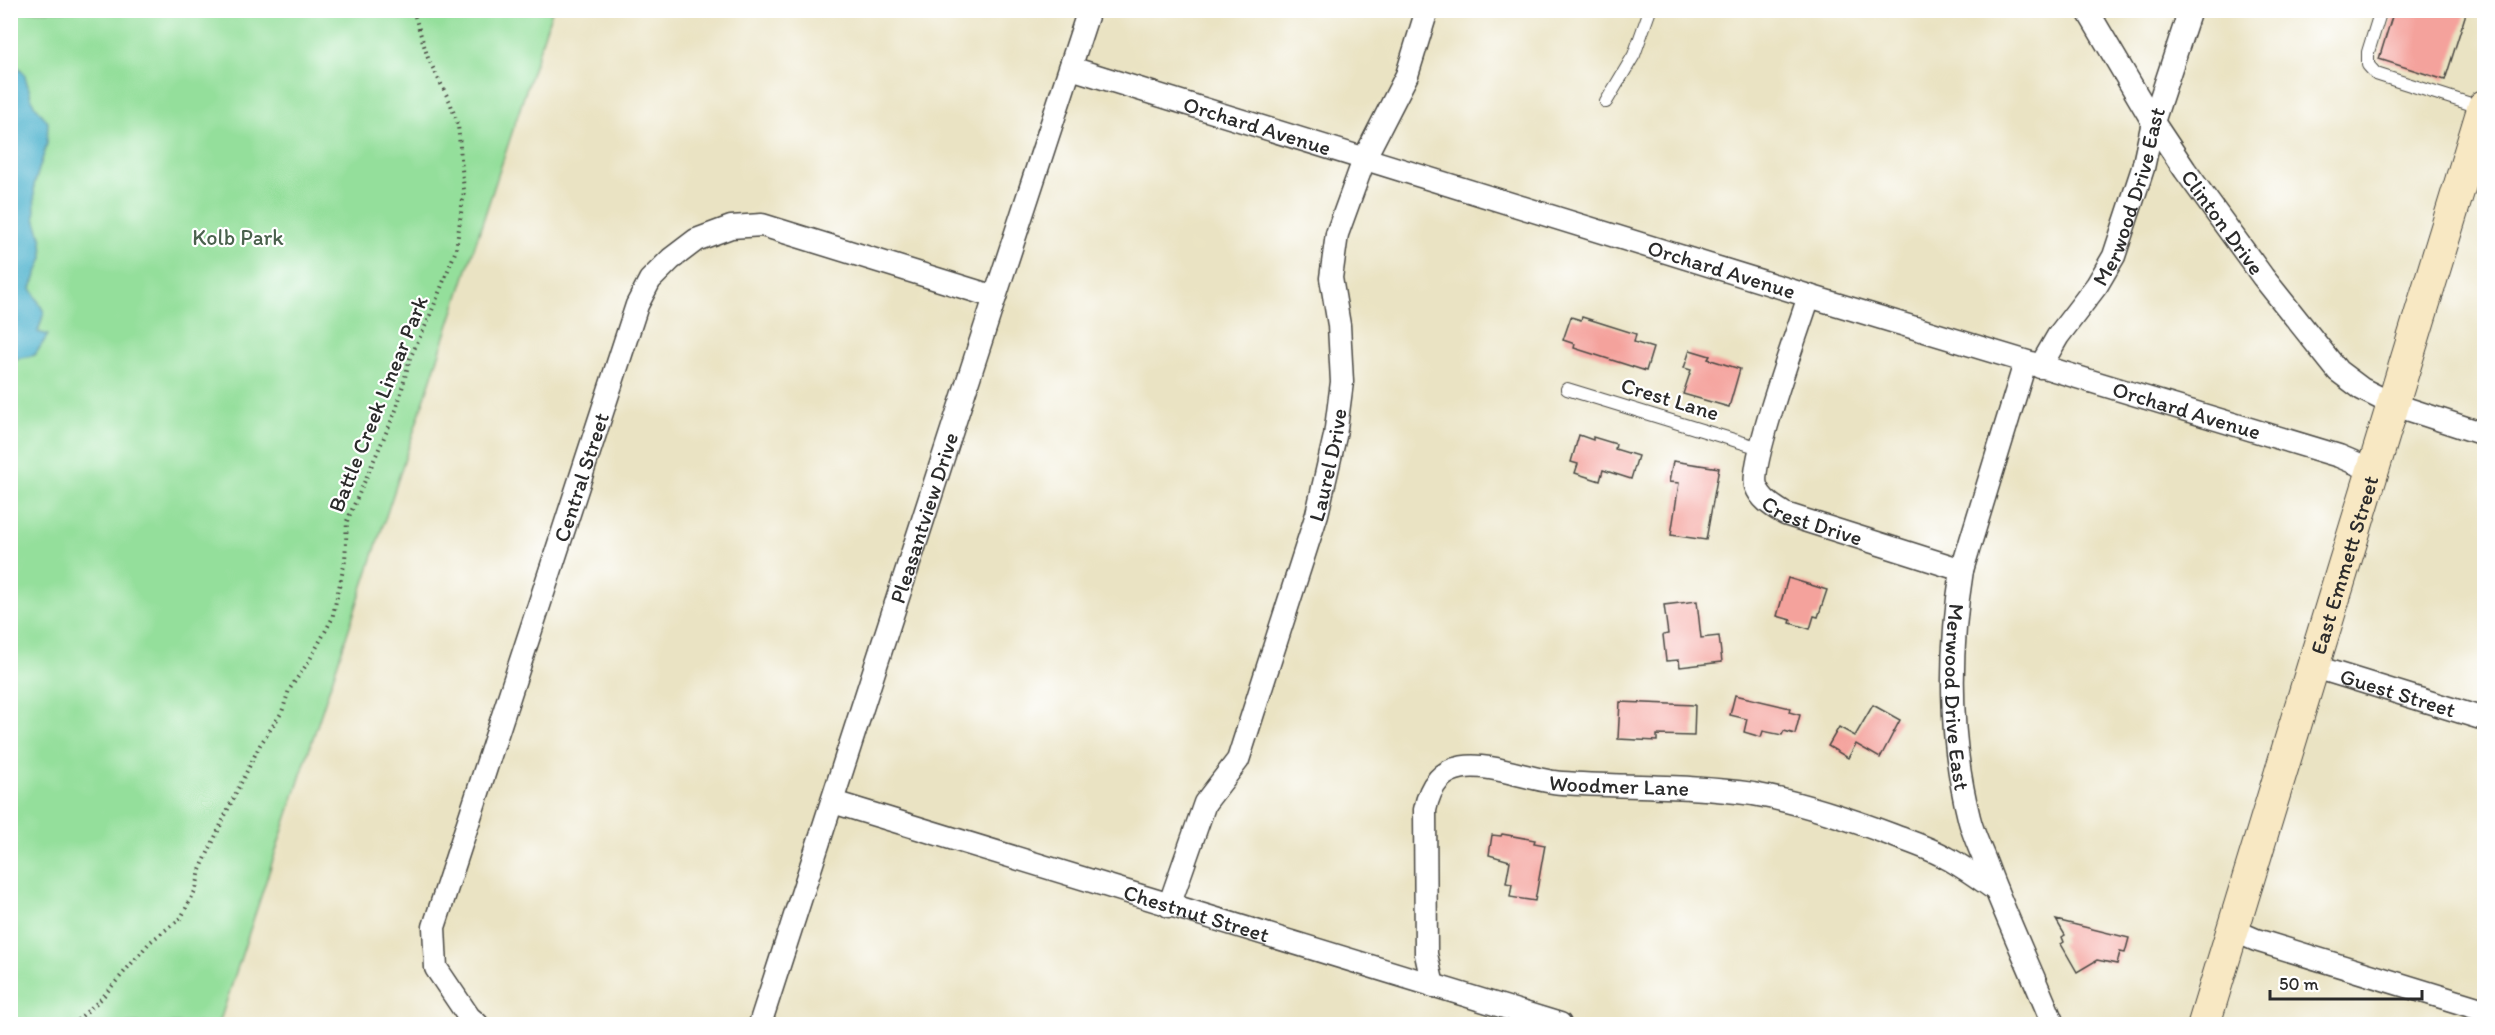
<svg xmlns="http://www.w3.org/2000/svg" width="2495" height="1035" viewBox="0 0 2495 1035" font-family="Itim,sans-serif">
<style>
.green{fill:#94df9b;stroke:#608563;stroke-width:1.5}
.water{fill:#4eb2cd;stroke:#3c6e7c;stroke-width:1.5}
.building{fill:#f4a29c}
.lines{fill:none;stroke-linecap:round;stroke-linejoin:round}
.lane-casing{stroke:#484742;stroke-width:14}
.street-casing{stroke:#484742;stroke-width:25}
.secondary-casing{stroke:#484742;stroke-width:34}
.path{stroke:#484742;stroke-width:4;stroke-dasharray:1.5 4.5;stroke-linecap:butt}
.lane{stroke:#fff;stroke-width:12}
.street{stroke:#fff;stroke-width:22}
.secondary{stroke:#f8e8c3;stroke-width:32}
.labels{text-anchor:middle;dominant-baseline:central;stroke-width:4.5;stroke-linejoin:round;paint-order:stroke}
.street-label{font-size:22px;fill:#2b2b2b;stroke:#fff}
.park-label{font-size:22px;fill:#4a614d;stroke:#fff}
</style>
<rect width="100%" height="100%" fill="#fff"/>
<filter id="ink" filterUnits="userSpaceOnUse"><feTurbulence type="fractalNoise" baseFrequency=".0167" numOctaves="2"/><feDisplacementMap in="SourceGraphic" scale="12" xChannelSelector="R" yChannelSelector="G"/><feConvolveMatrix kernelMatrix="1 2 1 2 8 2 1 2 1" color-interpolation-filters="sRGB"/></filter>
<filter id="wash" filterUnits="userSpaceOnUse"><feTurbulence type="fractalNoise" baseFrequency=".008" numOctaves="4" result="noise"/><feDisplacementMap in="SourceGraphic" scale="24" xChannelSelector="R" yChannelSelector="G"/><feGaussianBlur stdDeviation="1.35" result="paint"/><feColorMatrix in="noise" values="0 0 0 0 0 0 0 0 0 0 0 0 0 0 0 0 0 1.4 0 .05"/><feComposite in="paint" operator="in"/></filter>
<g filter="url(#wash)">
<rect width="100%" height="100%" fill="#eae3c3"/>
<path class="green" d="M10,11H552L219,1024H11Z"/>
<path class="water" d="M10,59L24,73L33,103L48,122L47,144L34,185L35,218L42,240L43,258L31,288L44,312L38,332L48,335L35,355L11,360Z"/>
<g id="blocks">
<path class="building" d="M2394,10H2467L2445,80L2379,59Z
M1571,317L1581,320L1582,317L1636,334L1634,342L1653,348L1646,371L1574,348L1575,344L1563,340Z
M1690,350L1710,356L1708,359L1740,369L1729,407L1683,394L1691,370L1684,368Z
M1579,435L1593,440V437L1616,444L1615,449L1638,456L1631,479L1603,470L1600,481L1575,473L1578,464L1571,462Z
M1673,461L1719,468L1706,540L1671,535L1679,483L1669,482Z
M1788,578L1827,590L1818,617L1814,616L1810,629L1790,623L1791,620L1777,616Z
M1697,601L1701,638L1719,636L1722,662L1680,667L1679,660L1666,661L1663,635L1668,634L1664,605Z
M1735,695L1790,708L1789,712L1800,715L1795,734L1784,731L1782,735L1763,731L1761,737L1744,732L1747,719L1730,715Z
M1620,702L1695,705L1694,736L1657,735V741L1618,739Z
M1873,705L1900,720L1880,758L1856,744L1848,758L1828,746L1839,727L1855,736Z
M1502,834L1535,840L1534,843L1545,845L1535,901L1510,897L1512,884L1506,883L1510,861L1489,855L1492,835L1501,836Z
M2056,920L2129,938L2125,953L2120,952L2117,964L2097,960L2077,972L2061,944L2064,942L2062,937L2065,935Z"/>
</g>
</g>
<g filter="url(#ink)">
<use href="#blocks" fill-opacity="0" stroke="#484742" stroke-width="1.5"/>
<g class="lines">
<g class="lane-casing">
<path id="lane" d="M2381,10L2368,52V65L2376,74L2483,108
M1606,102L1634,55L1650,10
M1567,389L1760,448"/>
</g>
<g class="street-casing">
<g id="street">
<path id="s1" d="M2087,10L2153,122L2185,170L2263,277L2338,371L2362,389L2392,404L2484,434"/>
<path id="s2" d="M1071,68L1809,296L2339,456L2372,470"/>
<path id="s3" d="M1809,296C1799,328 1749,463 1756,486C1761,500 1774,507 1785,514L1962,570"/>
<path id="s4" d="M2025,363L1962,570C1949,651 1949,738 1969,818C1973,835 1982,852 1988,869C2008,922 2032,972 2053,1024"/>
<path id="s5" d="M2040,367L2058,336L2097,285L2114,256L2143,168L2153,122L2190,10"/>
<path id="s6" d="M2312,666L2484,719"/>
<path id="s7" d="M833,802L1560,1024"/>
<path id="s8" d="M1169,906L1205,803L1238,760L1317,514L1335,436L1342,382L1339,325L1331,278L1337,234L1365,157L1407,75L1427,10"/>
<path d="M2233,930L2256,940L2484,1010"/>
<path id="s9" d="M1433,986L1426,954L1425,810C1440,734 1514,780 1562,783C1624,787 1692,785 1753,794C1800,802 1847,818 1892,835C1910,842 1930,848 1947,858C1964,867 1980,879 1996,890"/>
<path id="s10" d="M477,1024L469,1017L436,968L434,927L637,305L650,280L671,259L696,240L731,227L762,225L995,297"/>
<path id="s11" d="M760,1024L995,297L1089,10"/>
</g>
</g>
<g class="secondary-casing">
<g id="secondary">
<path id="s12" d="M2204,1024L2484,106"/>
</g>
</g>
<path class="path" d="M73,1024L101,999L150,942L181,918L196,889L200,870L229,807L260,745L282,712L289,690L309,661L332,619L345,561L347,521L397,408L410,358L429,318L456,250L464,191L458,125L450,102L428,58L413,10"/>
<use href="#lane" class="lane"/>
<use href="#street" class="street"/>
<use href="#secondary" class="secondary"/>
</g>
</g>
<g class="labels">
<g class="street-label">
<text stroke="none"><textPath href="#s2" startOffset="195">Orchard Avenue</textPath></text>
<text stroke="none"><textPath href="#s5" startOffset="195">Merwood Drive East</textPath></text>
<text stroke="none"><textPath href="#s1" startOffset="252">Clinton Drive</textPath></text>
<text stroke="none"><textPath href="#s2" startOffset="681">Orchard Avenue</textPath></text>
<text transform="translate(1670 399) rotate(17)">Crest Lane</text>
<text transform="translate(378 404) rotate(-68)">Battle Creek Linear Park</text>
<text stroke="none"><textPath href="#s2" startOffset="1167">Orchard Avenue</textPath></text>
<text stroke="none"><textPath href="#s8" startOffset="472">Laurel Drive</textPath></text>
<text stroke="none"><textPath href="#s10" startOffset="584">Central Street</textPath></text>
<text stroke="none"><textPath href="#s3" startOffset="267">Crest Drive</textPath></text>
<text stroke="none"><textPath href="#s11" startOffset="532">Pleasantview Drive</textPath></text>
<text stroke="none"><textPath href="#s12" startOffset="480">East Emmett Street</textPath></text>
<text stroke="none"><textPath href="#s6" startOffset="90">Guest Street</textPath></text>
<text stroke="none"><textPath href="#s4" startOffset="344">Merwood Drive East</textPath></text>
<text stroke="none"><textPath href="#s9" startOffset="396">Woodmer Lane</textPath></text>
<text stroke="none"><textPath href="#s7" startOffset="380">Chestnut Street</textPath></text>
</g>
<g class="park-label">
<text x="238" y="237">Kolb Park</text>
</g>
</g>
<rect width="2495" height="1035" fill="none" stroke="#fff" stroke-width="36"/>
<path d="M2270 990v9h152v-9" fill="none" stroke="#2b2b2b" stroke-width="3"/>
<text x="2279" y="990" font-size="18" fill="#2b2b2b" stroke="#ffffff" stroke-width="4.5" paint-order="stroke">50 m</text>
</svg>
